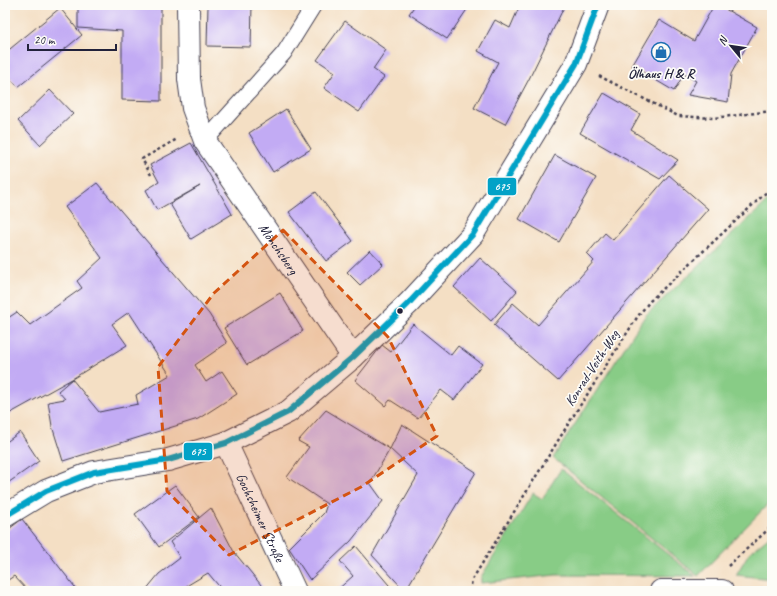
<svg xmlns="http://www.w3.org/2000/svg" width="777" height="596" viewBox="0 0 777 596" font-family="Caveat,sans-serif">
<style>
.green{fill:#88cc86;stroke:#557760}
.building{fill:#c2abf4;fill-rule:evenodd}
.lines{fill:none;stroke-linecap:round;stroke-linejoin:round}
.service-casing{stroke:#423e50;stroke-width:17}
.minor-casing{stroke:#423e50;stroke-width:24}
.secondary-casing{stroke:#423e50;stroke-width:24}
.path{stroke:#423e50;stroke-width:2.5;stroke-dasharray:3 3;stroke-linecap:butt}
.service{stroke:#fff;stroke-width:15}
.minor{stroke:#fff;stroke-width:22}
.secondary{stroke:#fff;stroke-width:22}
.bus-1-casing{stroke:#fdfcf7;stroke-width:9}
.bus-1{stroke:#02a2c7;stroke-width:6}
.marked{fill:#d45411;fill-opacity:0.2;stroke:#d45411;stroke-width:3;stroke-dasharray:8 5;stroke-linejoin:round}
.bus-dot{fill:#22223b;stroke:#fdfcf7;stroke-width:1.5}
.labels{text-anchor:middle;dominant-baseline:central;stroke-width:3.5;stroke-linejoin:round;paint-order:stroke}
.poi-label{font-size:14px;font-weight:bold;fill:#22223b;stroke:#fdfcf7}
.street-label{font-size:14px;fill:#22223b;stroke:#fdfcf7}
.line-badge{stroke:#fdfcf7;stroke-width:1.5}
.badge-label{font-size:11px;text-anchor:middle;font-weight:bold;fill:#fff}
</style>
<rect width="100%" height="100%" fill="#fdfcf7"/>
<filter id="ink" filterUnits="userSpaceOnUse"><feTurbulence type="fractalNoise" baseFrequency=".025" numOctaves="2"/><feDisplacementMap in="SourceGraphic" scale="8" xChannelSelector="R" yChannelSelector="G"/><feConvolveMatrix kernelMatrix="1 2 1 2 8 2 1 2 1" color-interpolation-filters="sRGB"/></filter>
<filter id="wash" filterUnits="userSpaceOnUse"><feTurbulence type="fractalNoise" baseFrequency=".012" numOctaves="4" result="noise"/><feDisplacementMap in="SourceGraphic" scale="16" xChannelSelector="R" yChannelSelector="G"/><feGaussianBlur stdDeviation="0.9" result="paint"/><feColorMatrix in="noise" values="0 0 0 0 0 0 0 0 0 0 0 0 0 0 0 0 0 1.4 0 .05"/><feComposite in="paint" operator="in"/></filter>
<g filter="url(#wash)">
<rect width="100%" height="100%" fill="#f4dfc4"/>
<path class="green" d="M772,197V500L698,576L553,458L645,316Z
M561,469L695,576L556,575L481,583V577L533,493L542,499Z
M772,534V579L736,575L749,553Z"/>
<g id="blocks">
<path class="building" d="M78,5H161V101L122,100V31L78,28Z
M208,5H252L251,47L207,46Z
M415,5H470L447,39L409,14Z
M520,5H565L529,79L505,124L474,108L498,62L478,51L495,20L510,28Z
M714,5H718L757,27L731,74L728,102L688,95L696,81L684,74L674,91L632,66L659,20L694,41Z
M60,8L82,35L18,87L5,72V53Z
M345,21L386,50L373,69L384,77L359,112L324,88L335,72L317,60Z
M50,90L73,114L40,145L18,121Z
M604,93L640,114L631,130L678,160L660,179L580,133Z
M286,109L311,149L273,172L249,133Z
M191,143L232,214L191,239L170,204L200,186L157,210L146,190L159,182L150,165Z
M555,155L596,178L559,242L519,219Z
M669,175L708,209L558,381L494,325L513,303L538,325L594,261L587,254L605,233L613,240Z
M97,183L209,314L227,343L195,365L206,382L222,371L237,394L198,419L63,461L52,426L48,402L65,399L58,391L72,379L7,415L5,412V320L17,312L30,325L82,288L77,281L102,258L65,207ZM129,312L170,375L136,395L138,404L99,412L72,379L127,345L112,324Z
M316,192L353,241L326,261L289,212Z
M370,250L383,264L360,285L347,272Z
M480,258L517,291L491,321L454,287Z
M280,293L303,331L247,365L224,328Z
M413,324L451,355L458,346L482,364L454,400L441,390L418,418L390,400L385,406L355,380L382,345L391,352Z
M326,410L390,449L370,483L383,501L351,541L310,580L289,548L324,513L327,504L287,477L309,447L298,441Z
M402,424L476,472L405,591L372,555L418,475L390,449Z
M20,432L39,461L5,485V443Z
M175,485L199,517L159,547L135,514Z
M211,508L234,552L266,591H223L208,573L178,591H145L159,574L180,558L170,542Z
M22,519L78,591H28L14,576L5,582V532Z
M356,546L394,591H336L353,576L340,561Z"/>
</g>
</g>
<g filter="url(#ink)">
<use href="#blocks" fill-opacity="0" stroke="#423e50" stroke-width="1"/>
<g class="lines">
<g class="service-casing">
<path id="service" d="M205,141L284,53L314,5"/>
</g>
<g class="minor-casing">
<g id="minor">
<path id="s1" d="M188,5L189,79L193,108L205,141L353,357"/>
<path id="s2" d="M226,443L295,591"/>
<path d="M661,591H722"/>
</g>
</g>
<g class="secondary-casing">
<path id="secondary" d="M5,516L46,491L94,472L168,460L226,443L288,412L353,357L409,303L473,234L576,64L598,5"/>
</g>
<path class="path" d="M599,76L678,116L714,118L772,111
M151,175L142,159L177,139
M728,566L772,526
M470,591L472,580L572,418L638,316L650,301L772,187"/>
<use href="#service" class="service"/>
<use href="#minor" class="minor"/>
<use href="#secondary" class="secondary"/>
<g class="bus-1-casing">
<path id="bus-1" d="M5,516L46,491L94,472L168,460L226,443L288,412L353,357L409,303L473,234L576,64L598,5"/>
</g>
<use href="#bus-1" class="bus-1"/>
</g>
</g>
<path class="marked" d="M283,230L388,337L437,436L361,487L229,555L167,491L158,367L214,293Z"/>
<defs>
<g id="shop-ring" transform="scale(1)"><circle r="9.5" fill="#fdfcf7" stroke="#1f6fb2" stroke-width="1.5"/><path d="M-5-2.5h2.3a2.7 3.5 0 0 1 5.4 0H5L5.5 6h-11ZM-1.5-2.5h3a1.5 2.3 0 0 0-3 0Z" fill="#1f6fb2"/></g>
</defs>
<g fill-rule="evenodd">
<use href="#shop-ring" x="661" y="52"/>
</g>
<circle class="bus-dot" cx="400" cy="311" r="3.5"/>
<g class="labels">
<g class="poi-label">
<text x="661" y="73">Ölhaus H &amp; R</text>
</g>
<g class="street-label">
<text stroke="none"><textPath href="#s1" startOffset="269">Mönchsberg</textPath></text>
<text transform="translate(592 368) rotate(-57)">Konrad-Veith-Weg</text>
<text stroke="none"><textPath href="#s2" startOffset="82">Gochsheimer Straße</textPath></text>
</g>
</g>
<g class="line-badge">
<rect x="487" y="177" width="30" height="19" rx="4" fill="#02a2c7"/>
<rect x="183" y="442" width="30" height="19" rx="4" fill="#02a2c7"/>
</g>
<g class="badge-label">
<text x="502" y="190">675</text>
<text x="198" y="455">675</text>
</g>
<rect width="777" height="596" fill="none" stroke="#fdfcf7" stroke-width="20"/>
<g transform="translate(731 46) rotate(299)" stroke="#fdfcf7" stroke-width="3" paint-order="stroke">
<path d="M0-3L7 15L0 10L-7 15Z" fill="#22223b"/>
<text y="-6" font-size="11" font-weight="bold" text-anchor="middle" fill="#22223b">N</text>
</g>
<path d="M28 44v6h88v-6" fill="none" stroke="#22223b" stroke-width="2"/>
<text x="34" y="44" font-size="12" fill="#22223b" stroke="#fdfcf7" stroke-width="3" paint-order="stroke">20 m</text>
</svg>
